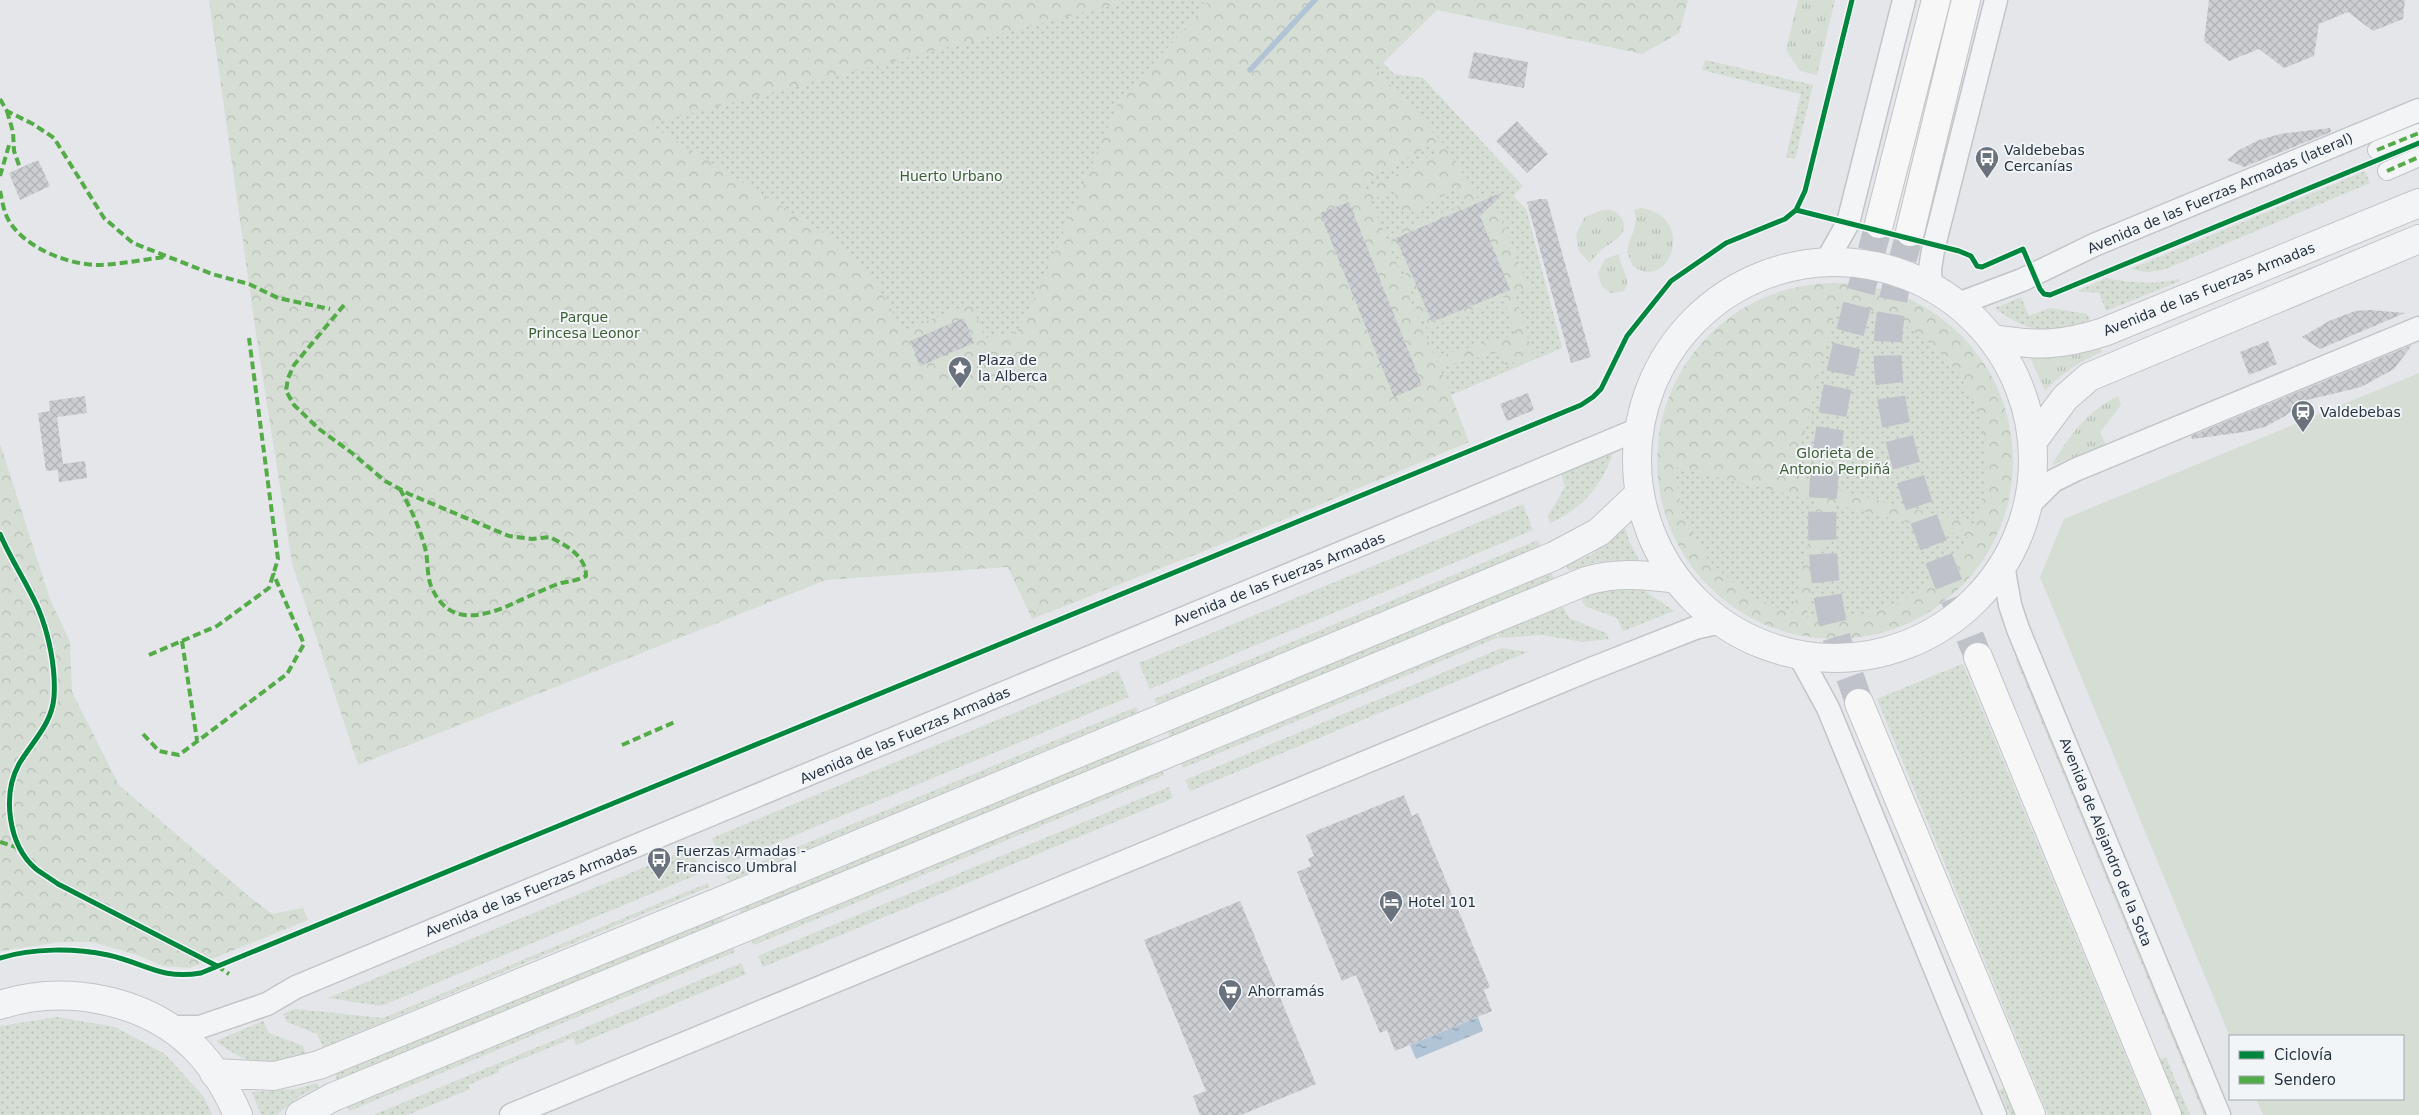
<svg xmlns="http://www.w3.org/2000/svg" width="2419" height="1115" viewBox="0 0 2419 1115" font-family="'DejaVu Sans',sans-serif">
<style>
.grass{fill:url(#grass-tufts)}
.forest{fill:url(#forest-crowns)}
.garden{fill:url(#garden-dots)}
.pitch{fill:#d5ddd4}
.water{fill:url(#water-ripples)}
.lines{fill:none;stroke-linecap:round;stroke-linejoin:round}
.stream{stroke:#b1c4d5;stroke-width:5.5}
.building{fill:url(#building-cross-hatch)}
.secondary-tunnel{stroke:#bfc2c8;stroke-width:28;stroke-dasharray:28 14;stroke-linecap:butt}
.pedestrian-casing{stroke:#c2c4c7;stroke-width:20}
.minor-casing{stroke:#c2c4c7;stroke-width:25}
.tertiary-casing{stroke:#c2c4c7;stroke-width:30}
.secondary-casing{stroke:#c2c4c7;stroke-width:30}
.pedestrian{stroke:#f3f4f6;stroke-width:18}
.minor{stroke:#f3f4f6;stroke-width:22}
.tertiary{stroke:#f3f4f6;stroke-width:28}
.secondary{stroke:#f7f7f7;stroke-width:28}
.quiet{stroke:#53ac47;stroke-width:4;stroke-dasharray:8 4;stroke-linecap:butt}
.cycleway-casing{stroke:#f2f5f8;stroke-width:8}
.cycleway{stroke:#00873e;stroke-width:5}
.labels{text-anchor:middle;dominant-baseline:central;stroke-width:4;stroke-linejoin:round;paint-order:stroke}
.poi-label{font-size:14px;fill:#293444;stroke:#f2f5f8;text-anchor:start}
.park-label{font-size:14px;fill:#3f6135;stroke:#f2f5f8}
.street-label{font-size:14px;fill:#293444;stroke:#f2f5f8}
</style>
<defs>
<pattern id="grass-tufts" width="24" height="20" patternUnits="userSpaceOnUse" patternTransform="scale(1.25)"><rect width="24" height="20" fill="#d5ddd4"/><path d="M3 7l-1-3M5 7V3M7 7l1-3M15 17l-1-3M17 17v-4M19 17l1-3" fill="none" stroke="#b7beb7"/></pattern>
<pattern id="forest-crowns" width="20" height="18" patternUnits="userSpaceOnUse" patternTransform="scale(1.25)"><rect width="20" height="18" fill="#d5ddd4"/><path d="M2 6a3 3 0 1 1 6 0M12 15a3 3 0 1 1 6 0" fill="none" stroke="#b7beb7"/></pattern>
<pattern id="garden-dots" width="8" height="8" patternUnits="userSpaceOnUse" patternTransform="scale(1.25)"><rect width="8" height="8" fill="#d5ddd4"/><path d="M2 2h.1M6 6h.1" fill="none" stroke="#b7beb7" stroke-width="1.8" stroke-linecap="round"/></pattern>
<pattern id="water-ripples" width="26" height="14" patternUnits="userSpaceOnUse" patternTransform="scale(1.25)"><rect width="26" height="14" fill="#b1c4d5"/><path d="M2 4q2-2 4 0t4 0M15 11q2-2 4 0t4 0" fill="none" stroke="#90a0ae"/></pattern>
<pattern id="building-cross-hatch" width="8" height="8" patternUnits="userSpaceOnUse" patternTransform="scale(1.25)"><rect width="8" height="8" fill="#ccced2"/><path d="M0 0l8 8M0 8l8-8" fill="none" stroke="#afb2b6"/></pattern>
</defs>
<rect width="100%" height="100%" fill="#e4e6e9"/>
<path class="grass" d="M1798,0H1835L1817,75L1800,71L1786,50Z
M1641,208C1698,217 1669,293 1633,266L1627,252C1629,237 1640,225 1634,210Z
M1602,210C1609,209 1615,210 1620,216C1634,234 1609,242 1600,251C1596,254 1593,259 1590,263L1579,251L1576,234L1585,217Z
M1619,254C1620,268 1628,275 1627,285L1624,291L1611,293L1602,287L1598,273L1605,259Z
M2099,346L2102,352C2079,362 2062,373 2045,391L2030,357C2056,359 2075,355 2099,346Z
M2118,396L2121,405L2100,432L2106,445L2052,465C2070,435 2086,412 2118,396Z"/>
<path class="forest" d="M209,0H1688L1679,33L1642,54L1437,10L1383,63L1526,209L1562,348L1451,395L1469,442L1288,518L1032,619L1008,567L826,580L358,765L292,563L256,334Z
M1657 461a178 178 0 1 1 356 0a178 178 0 1 1-356 0Z
M0,444L50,599L70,642L72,692L119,785L247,895L272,914L303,908L308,920L190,968L163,966L137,955L93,942H60L0,951Z"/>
<path class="garden" d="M1132,0H1193L1208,4L1120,99L1040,287L1017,332L985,338L971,303L903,331L873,277L823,232L649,124Z
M1705,60L1813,85L1795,159L1786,157L1801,94L1702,70Z
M1383,63L1394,74L1423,78L1523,186L1513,196L1526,209L1562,348L1534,359L1515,294L1529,288L1490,193L1477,198L1450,151L1375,68Z
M1433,144L1437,152L1367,190L1363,182Z
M2365,171L2370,183L2163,270L2147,272L2130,269Z
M1458,188L1466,203L1389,235L1406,275L1402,277L1371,201L1392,190L1405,216Z
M2106,278C2133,283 2151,285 2179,279L2180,281L2106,311L2099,293L2077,291Z
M1412,290L1428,329L1504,297L1515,335L1435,357L1407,292Z
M2021,297L2029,316L2050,308L2087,314L2090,320C2050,335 2029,334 1995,308Z
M1836,306C1852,309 1871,310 1885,316C1949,343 1989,402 1987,472C1987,489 1979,508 1974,524L1793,479Z
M1501,351L1505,365L1521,360L1522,364L1451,395L1440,368Z
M1613,453C1602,486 1582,509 1550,523L1548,516L1565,487L1561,474Z
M1674,467L1818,501L1792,614L1746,594L1709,561L1683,517Z
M1523,504L1533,530L1150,689L1139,663Z
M1833,504L1968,537L1939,576L1898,603L1853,617H1806Z
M1625,527L1630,543L1639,560L1595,562L1569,571L1566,565L1591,555Z
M1538,540L1540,546L1157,704L1154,699Z
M1551,571L1554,579L1170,738L1167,730Z
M1627,587L1645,591L1674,611L1623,631L1617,618L1585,606L1581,597L1600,590Z
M1563,607L1569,618L1606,633L1609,639L1583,642L1542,635L1499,638L1498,633Z
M1496,634L1497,638L1183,768L1181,764Z
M1502,648L1528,652L1190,791L1185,780Z
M2019,658L2209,1115H2204L2016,660Z
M1962,664H1963L2150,1115H2048L1877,699Z
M1118,670L1129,697L723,865L712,838Z
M1136,707L1138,712L729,881L727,876Z
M1149,737L1152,745L741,915L738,906Z
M1162,771L1164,775L754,945L752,941Z
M1169,787L1173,798L763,967L758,956Z
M691,848L701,873L381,1006L328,998Z
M708,883L709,887L323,1047L317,1034L287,1022L283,1014L295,1009L383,1018Z
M722,915L724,920L337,1080L335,1074Z
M733,947L735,952L349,1111L347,1106Z
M741,963L746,974L576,1045L573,1038L498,1069L499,1072L468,1085L470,1089L407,1115H373Z
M57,1017L115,1027L165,1054L204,1097L212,1115H0V1026Z
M263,1021L269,1033L303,1046L306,1055C265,1065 251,1068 216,1041Z
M2166,1057L2190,1115H2178L2155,1061Z
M317,1083L319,1087L298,1097L277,1115H261L252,1092L296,1089Z
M2004,1088L2020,1115H2010L1999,1090Z"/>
<path class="pitch" d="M2419,373V1115H2263L2256,1099H2403V1036L2230,1037L2040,577L2064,519Z"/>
<path class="water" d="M1478,1017L1483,1031L1416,1059L1410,1045Z"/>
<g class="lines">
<path class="stream" d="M1250,70L1315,0"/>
</g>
<path class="building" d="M2209,0H2405L2403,19L2373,31L2348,12L2319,24L2314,56L2284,68L2259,49L2229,61L2204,41Z
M1474,52L1528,62L1524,88L1468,78Z
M1517,121L1548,154L1527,173L1496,141Z
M2330,128L2331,132L2244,167L2227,160L2239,150L2259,140L2280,134Z
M38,160L50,186L20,200L9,173Z
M1501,193L1502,195L1480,216L1510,290L1432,322L1396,238Z
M1540,199H1547L1591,357L1571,363L1527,202Z
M1349,202L1422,385L1394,397L1320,213Z
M2370,310L2405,313L2320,349L2302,337L2329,321L2355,311Z
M964,318L974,343L920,366L910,341Z
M2268,341L2277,364L2249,375L2240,352Z
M2412,345L2394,369L2361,387L2307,400L2285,416L2265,427L2244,432L2192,439L2191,436Z
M1528,393L1534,410L1507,421L1500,404Z
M85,396L87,413L57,417L63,464L85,461L87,478L59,482L58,470L46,471L38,413L50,411L49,401Z
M1404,795L1412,816L1418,813L1490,987L1484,990L1492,1011L1395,1051L1387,1030L1380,1033L1356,975L1342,981L1297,872L1311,866L1308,859L1314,856L1306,835Z
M1240,901L1316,1084L1241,1115H1200L1193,1096L1206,1091L1144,940Z"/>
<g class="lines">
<path class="secondary-tunnel" d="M1910,232C1901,267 1890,303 1888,340C1883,440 1942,564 1978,657
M1859,703C1851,677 1839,651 1833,624C1802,489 1844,353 1879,224"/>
<g class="pedestrian-casing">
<path id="pedestrian" d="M2377,150L2419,133
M2387,171L2419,157"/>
</g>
<g class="minor-casing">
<path id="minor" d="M1826,262L1848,223L1904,0
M1931,286L1930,269L1933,250L1996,0
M1958,304L2022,280L2094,245L2419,110
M2028,506L2053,481L2075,470L2419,328
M2003,565L2010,605L2018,629L2219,1115
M1799,655L1828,708L1995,1115
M168,1027H200L267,1004L296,987L1639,429
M511,1115L1591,669L1695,628L1721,622"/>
</g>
<g class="tertiary-casing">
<path id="tertiary" d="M1637 460a198 198 0 1 1 396 0a198 198 0 1 1-396 0Z
M1993,339C2037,346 2060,346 2104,332L2419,203
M2033,441L2065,398L2089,377L2419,239
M0,1005C65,984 146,999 195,1048C213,1066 228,1092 238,1115
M214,1073L274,1076L319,1065L726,899L1554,556L1599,532L1639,494
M300,1115L333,1097L1586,581C1619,572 1643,575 1676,579"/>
</g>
<g class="secondary-casing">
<path id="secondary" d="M1879,224L1936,0
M1910,232L1966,0
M1978,657L2167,1115
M1859,703L2031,1115"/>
</g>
<use href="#pedestrian" class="pedestrian"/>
<use href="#minor" class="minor"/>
<use href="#tertiary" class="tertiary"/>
<use href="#secondary" class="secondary"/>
<path class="quiet" d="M0,99L7,111L33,124L54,138L104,218L133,243L212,274L249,284L278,298L330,309
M7,111L13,132L14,151L20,168
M2377,150L2419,133
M2387,171L2419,157
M0,176L10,142
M0,191C2,199 3,209 7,217C21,247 70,266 101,265C123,264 145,259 166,257
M344,305L294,365L288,378L286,391L294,405L319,429L352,453L385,481L409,494L509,536L532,539L550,537C567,546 586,556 586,576C577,581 570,581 561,583C549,587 537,593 525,598C492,614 450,632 431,586C427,576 428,563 426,552C421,530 411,509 400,489
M182,641L197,740
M149,655L217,626L269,588L278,559L249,338
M143,734L159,751L179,755L287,674L304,644L273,573
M622,745L677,721
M0,842L19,848
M217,966L229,974"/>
<g class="cycleway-casing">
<path id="cycleway" d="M1796,210L1959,251L1971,256L1977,266L1982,267L2023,249L2040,289L2044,294L2050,295L2419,143
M0,534C11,560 27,583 38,608C49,634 56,669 54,697C52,724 32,742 19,764C2,795 8,845 36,869C43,874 51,879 58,884L217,966
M0,958C33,948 74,948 108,955C145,963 160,980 201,973L1581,405L1593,397L1601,389L1627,336L1671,281L1726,243L1785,219L1796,210L1805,191L1852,0"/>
</g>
<use href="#cycleway" class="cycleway"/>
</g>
<defs>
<g id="bus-pin" transform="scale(1.25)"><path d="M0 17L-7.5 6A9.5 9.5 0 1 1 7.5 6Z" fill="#6a727e" stroke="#f2f5f8"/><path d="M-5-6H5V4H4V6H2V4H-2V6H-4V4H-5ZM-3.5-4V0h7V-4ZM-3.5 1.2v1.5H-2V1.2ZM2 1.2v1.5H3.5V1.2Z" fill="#fff"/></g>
<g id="sight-pin" transform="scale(1.25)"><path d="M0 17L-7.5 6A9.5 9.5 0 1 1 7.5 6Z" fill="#6a727e" stroke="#f2f5f8"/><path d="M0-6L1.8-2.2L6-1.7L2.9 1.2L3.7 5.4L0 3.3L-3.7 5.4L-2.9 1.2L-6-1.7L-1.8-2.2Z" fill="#fff"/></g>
<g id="station-pin" transform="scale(1.25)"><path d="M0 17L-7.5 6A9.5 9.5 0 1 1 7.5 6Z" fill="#6a727e" stroke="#f2f5f8"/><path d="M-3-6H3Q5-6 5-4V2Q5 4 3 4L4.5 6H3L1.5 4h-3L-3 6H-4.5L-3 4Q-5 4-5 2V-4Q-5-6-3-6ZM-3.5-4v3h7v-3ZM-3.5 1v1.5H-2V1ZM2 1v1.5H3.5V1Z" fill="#fff"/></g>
<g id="hotel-pin" transform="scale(1.25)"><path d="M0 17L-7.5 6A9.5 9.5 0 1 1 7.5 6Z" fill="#6a727e" stroke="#f2f5f8"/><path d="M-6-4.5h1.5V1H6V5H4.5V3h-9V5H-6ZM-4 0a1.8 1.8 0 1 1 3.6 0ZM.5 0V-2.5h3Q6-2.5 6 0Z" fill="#fff"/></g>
<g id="supermarket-pin" transform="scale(1.25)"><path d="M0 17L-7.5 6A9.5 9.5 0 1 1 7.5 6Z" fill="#6a727e" stroke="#f2f5f8"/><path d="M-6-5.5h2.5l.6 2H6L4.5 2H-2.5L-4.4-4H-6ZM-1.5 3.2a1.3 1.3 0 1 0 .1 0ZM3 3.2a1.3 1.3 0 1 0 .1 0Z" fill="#fff"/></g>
</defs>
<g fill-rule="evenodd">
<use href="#bus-pin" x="1987" y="158"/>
<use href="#sight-pin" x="960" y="368"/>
<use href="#station-pin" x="2303" y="412"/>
<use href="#bus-pin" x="659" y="859"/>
<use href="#hotel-pin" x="1391" y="902"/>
<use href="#supermarket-pin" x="1230" y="991"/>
</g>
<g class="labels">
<g class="poi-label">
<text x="2004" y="150">Valdebebas<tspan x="2004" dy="16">Cercanías</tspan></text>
<text x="978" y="360">Plaza de<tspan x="978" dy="16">la Alberca</tspan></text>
<text x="2320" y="412">Valdebebas</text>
<text x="676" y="851">Fuerzas Armadas -<tspan x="676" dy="16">Francisco Umbral</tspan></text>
<text x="1408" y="902">Hotel 101</text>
<text x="1248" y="991">Ahorramás</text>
</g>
<g class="park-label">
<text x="951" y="176">Huerto Urbano</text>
<text x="584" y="317">Parque<tspan x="584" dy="16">Princesa Leonor</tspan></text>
<text x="1835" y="453">Glorieta de<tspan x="1835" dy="16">Antonio Perpiñá</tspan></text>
</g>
<g class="street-label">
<text transform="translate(2220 193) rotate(-23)">Avenida de las Fuerzas Armadas (lateral)</text>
<text transform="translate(2209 289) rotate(-22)">Avenida de las Fuerzas Armadas</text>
<text transform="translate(1279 579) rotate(-22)">Avenida de las Fuerzas Armadas</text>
<text transform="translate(905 735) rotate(-23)">Avenida de las Fuerzas Armadas</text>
<text transform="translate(2106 842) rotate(68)">Avenida de Alejandro de la Sota</text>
<text transform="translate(531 890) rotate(-22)">Avenida de las Fuerzas Armadas</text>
</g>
</g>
<rect x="2229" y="1035" width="175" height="65" fill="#f2f5f8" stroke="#a2a8b0"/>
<rect x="2239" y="1051" width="25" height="8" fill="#00873e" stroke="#a2a8b0"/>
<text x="2274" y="1060" font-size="15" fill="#293444">Ciclovía</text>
<rect x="2239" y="1076" width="25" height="8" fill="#53ac47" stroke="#a2a8b0"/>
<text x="2274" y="1085" font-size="15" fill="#293444">Sendero</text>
</svg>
